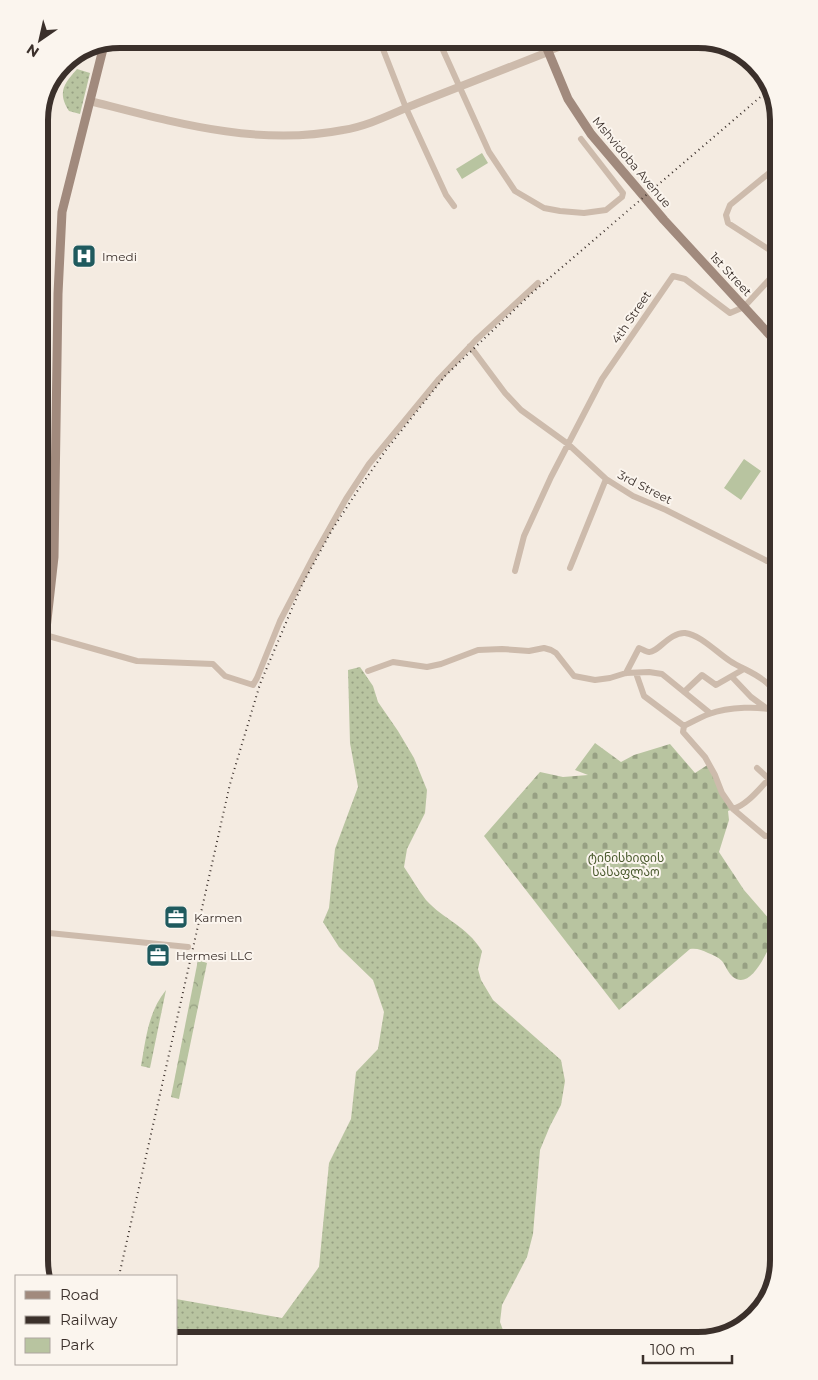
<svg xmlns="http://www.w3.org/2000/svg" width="818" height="1380" viewBox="0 0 818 1380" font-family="Montserrat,'Noto Sans Georgian',sans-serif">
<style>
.green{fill:url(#green-dots)}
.forest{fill:url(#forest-crowns)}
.cemetery{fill:url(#cemetery-stones)}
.pitch{fill:#b8c4a0}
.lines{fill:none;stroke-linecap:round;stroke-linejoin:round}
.minor{stroke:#cdbbac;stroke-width:6}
.tertiary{stroke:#cdbbac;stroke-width:8}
.secondary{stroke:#a18a7d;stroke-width:9}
.rail{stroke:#3b302b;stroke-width:2;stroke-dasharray:1 4;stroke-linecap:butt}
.labels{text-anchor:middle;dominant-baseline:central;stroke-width:4;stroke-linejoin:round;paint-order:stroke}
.street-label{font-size:12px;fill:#3b302b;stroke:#fbf5ee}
.poi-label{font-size:12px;fill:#3b302b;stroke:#fbf5ee;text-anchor:start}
.park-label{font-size:12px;fill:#4a5a2e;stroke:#fbf5ee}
.rim{fill:none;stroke:#3b302b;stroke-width:6}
</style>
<defs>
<pattern id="green-dots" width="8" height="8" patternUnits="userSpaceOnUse" patternTransform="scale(1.25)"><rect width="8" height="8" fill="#b8c4a0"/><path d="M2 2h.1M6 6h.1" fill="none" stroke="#97a083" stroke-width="1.8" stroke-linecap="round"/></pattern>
<pattern id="forest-crowns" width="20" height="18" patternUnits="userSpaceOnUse" patternTransform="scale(1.25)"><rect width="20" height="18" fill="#b8c4a0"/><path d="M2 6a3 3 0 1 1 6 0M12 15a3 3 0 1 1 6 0" fill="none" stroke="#97a083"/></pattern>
<pattern id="cemetery-stones" width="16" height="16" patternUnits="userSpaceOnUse" patternTransform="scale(1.25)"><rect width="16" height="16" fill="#b8c4a0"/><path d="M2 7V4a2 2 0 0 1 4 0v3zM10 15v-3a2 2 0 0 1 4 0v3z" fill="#97a083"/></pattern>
</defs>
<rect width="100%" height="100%" fill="#f4ebe1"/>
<path class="green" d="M77,69L90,73L80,114L69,111C57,92 64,84 77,69Z
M360,667L373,686L378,702L398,731L414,758L427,790L425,813L407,849L404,867C411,877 418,890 426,900C444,920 466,925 482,951L478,969L481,980L493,1000L561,1060L565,1081L561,1105L550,1126L540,1150L533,1234L527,1257L502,1305L500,1322L507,1341H176V1299L282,1318L319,1267L329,1163L351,1119L356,1072L378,1049L384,1012L373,980L339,947L323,922L329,908L335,849L358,787L350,743L348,670Z
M166,990L150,1068L141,1066C146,1039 148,1012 166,990Z"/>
<path class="forest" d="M198,960L207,963L179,1099L171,1097Z"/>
<path class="cemetery" d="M595,743L621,762L634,755L670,744L695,773L709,764L733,809L728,811L729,820L719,852L744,890L777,928C772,941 753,993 733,977C728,973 726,966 722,961C718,957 713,955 708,953C702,950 697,948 690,949L619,1010L484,836L540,772L563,777L588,775L575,770Z"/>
<path class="pitch" d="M482,153L488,163L462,179L456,169Z
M744,459L761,471L741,500L724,488Z"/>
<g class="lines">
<path class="minor" d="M379,39L406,108L446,195L454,206
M438,39L489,152L515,191L544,208L560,211L584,213L606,210L622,197L623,193L581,139
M548,52L584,39
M779,256L728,223L726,215L730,205L779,165
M470,346L505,393L521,410L568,444L606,479L633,496L666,510L767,561L779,564
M570,568L606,479
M515,571L524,536L551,477L602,379L673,276L685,279L730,313L744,307L779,269
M45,635L137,661L213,664L225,676L253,685L257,678L280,621L315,554L346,499L369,464L439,379L476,340L538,283
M368,671L393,662L427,667L441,664L478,650L502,649L529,651L544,648L551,650L556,653L574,676L595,680L610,678L626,673L649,672L662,674L710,713
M626,673L639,648C642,649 646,652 649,652C657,653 670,632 685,633C701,635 716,652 730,661C742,669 759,674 769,685C774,690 776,699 779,705
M636,673L644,696L684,726L683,732L705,757L715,775L722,793L733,809L765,836L779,835
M732,677L751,697L766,708
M684,692L702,675L716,685L744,669
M684,726C692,722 701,717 709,714C727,707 762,705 779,712
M757,768L769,779L779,784
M733,809C747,805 759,789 769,779
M779,930L777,928L779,925
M39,932L188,947"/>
<path class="tertiary" d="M90,101C173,122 257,147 343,130C369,126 393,113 418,103C461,86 505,69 548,52"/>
<path class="secondary" d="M543,39L568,99L591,134L664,220L779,345
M39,692L54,557L58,294L62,212L104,45"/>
<path class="rail" d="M119,1276L230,784L260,684L302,585L332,530L358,490L386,450L445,376L532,293L772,87"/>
</g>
<defs>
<g id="hospital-square" transform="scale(1.25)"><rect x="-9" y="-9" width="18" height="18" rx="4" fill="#1f5a5e" stroke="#fbf5ee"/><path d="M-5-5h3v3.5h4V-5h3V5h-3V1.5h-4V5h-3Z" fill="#fff"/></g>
<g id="office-square" transform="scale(1.25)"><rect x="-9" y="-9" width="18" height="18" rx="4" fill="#1f5a5e" stroke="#fbf5ee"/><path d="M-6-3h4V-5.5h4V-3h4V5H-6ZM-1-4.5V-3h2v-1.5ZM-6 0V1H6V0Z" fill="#fff"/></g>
</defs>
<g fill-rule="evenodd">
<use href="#hospital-square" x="84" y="256"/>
<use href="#office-square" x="176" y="917"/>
<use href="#office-square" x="158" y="955"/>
</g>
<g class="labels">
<g class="street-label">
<text transform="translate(632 162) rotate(50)">Mshvidoba Avenue</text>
<text transform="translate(731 274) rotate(47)">1st Street</text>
<text transform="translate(631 317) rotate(-56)">4th Street</text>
<text transform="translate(645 487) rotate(27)">3rd Street</text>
</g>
<g class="poi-label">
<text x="102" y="256">Imedi</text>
<text x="194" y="917">Karmen</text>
<text x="176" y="955">Hermesi LLC</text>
</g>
<g class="park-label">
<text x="626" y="857">ტინისხიდის<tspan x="626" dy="14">სასაფლაო</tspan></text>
</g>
</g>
<path d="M0 0H818V1380H0ZM120 48H698A72 72 0 0 1 770 120V1260A72 72 0 0 1 698 1332H120A72 72 0 0 1 48 1260V120A72 72 0 0 1 120 48Z" fill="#fbf5ee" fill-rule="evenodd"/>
<path class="rim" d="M120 48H698A72 72 0 0 1 770 120V1260A72 72 0 0 1 698 1332H120A72 72 0 0 1 48 1260V120A72 72 0 0 1 120 48Z"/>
<rect x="15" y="1275" width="162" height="90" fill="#fbf5ee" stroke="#aea6a0"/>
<rect x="25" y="1291" width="25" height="8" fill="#a18a7d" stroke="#aea6a0"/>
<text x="60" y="1300" font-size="15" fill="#3b302b">Road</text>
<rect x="25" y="1316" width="25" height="8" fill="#3b302b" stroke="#aea6a0"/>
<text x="60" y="1325" font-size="15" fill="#3b302b">Railway</text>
<rect x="25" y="1338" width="25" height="15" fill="#b8c4a0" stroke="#aea6a0"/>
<text x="60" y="1350" font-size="15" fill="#3b302b">Park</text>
<g transform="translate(40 40) rotate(214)" stroke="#fbf5ee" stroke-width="4" paint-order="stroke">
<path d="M0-4L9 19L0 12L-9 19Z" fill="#3b302b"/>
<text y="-8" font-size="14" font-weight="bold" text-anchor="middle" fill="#3b302b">N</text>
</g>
<path d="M643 1355v8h89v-8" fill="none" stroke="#3b302b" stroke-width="2.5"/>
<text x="650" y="1355" font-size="15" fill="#3b302b" stroke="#fbf5ee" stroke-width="4" paint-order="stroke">100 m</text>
</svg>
